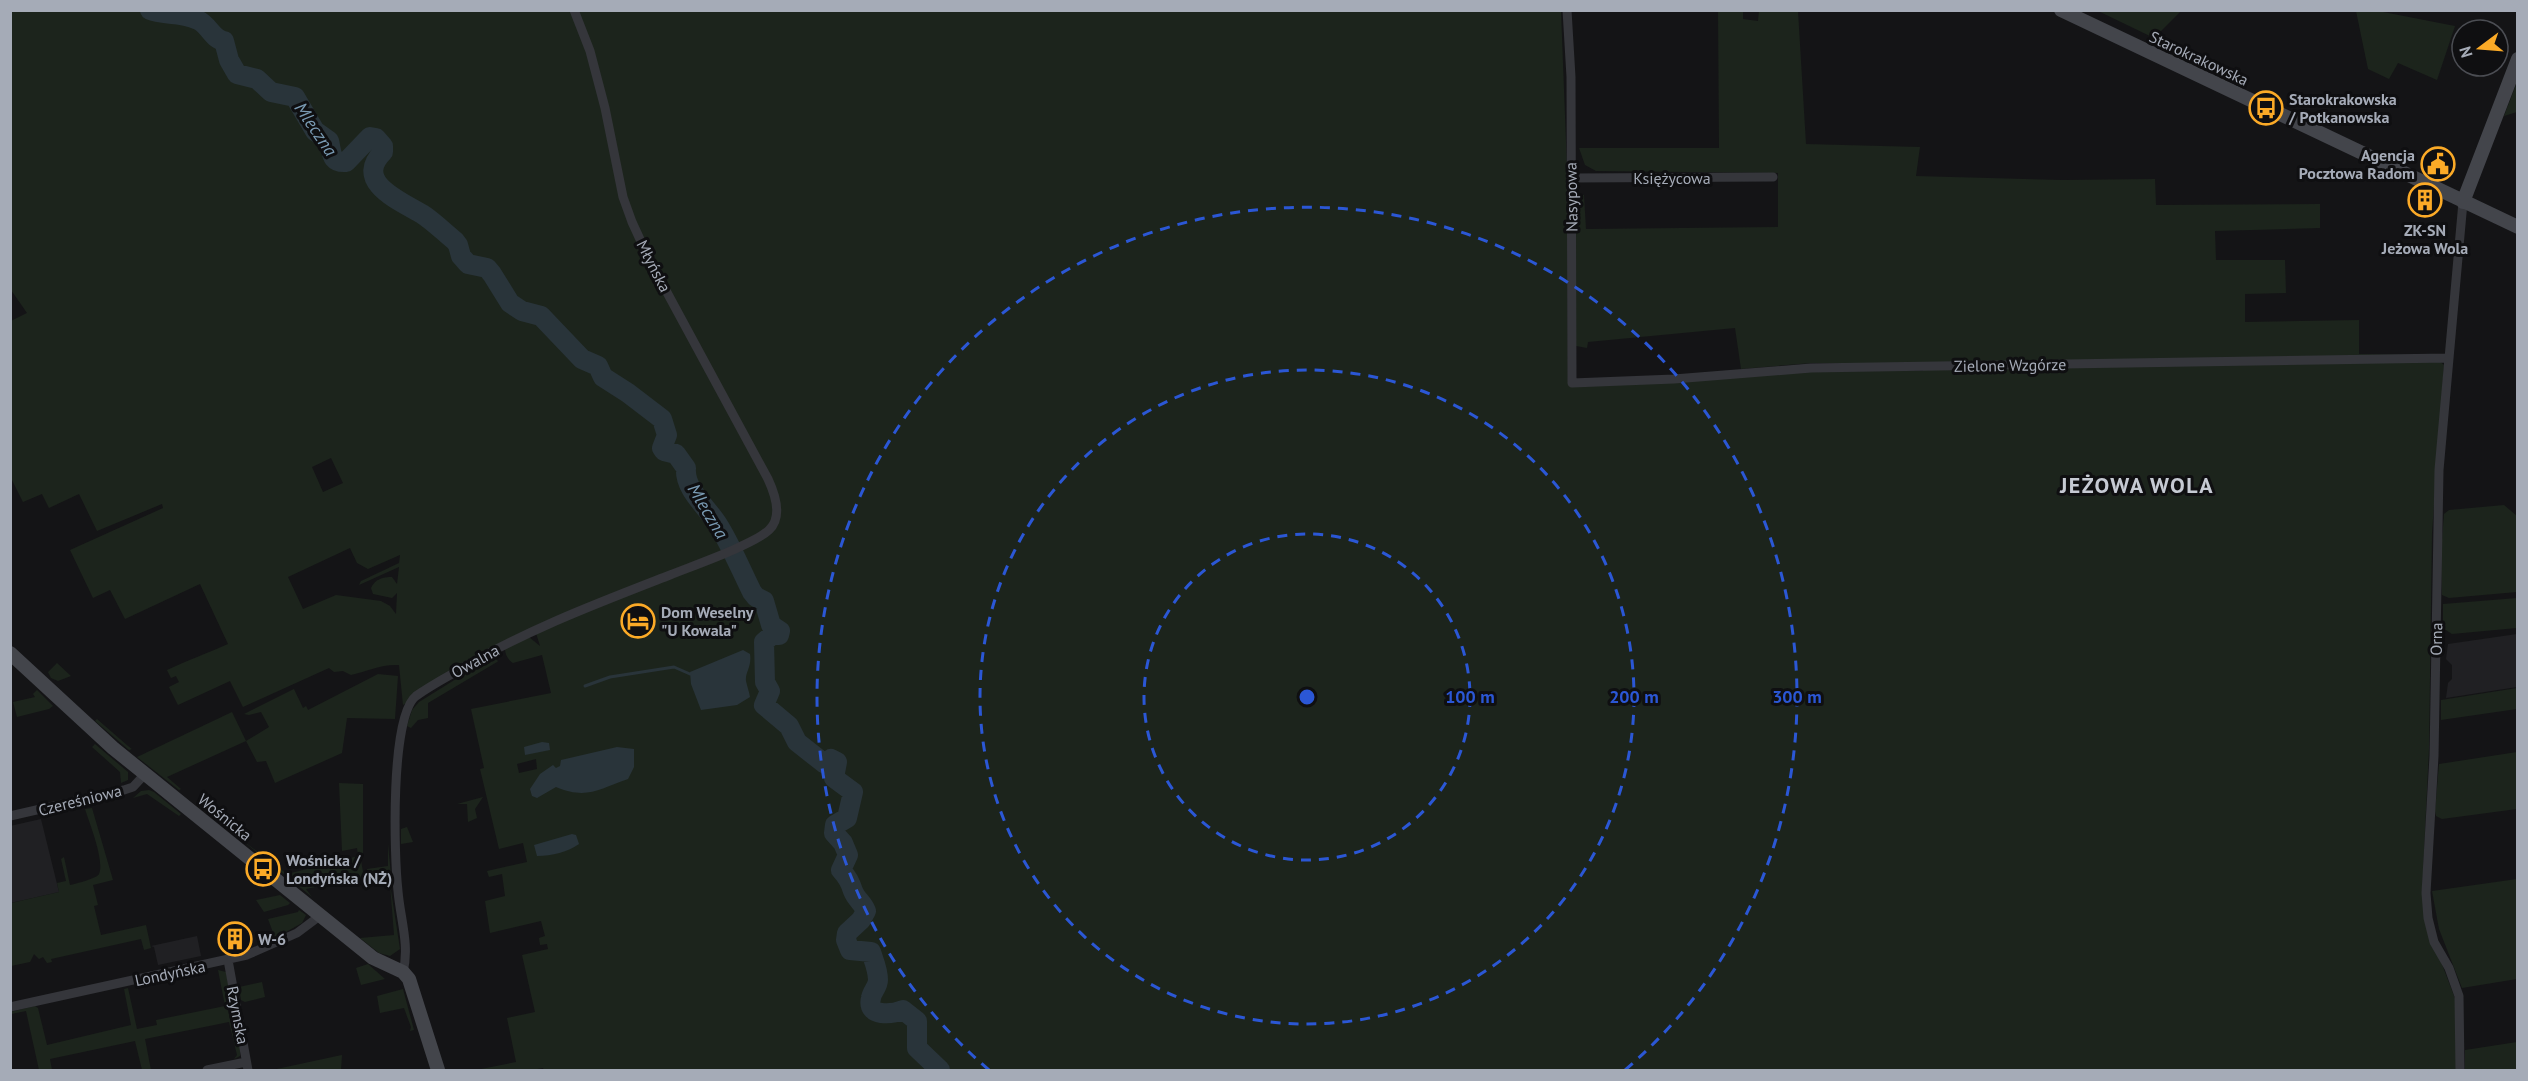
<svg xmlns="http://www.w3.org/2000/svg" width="2528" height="1081" viewBox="0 0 2528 1081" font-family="'PT Sans',sans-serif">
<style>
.built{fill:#202023}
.green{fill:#1c241c;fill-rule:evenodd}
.water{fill:#29343a}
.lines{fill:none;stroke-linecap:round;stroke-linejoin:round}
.stream{stroke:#29343a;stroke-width:3}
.river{stroke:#29343a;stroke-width:20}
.street{stroke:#35363b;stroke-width:9}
.secondary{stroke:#43454b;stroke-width:14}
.ring{fill:none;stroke:#2b57d5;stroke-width:3;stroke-dasharray:10 8}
.labels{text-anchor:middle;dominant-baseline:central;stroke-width:6;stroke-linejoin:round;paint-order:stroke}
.street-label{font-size:16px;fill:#a5abb7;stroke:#0f0f11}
.poi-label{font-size:16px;font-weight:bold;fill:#a5abb7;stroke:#0f0f11;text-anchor:start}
.water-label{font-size:18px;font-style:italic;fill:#7a9bb4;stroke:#0f0f11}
.district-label{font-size:22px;font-weight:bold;letter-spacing:1.5px;fill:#c6cad3;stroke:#0f0f11}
.centre{fill:#2b57d5;stroke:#0f0f11;stroke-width:3}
.ring-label{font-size:18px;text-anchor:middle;font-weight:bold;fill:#2b57d5;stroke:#0f0f11;stroke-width:6;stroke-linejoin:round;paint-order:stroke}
</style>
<rect width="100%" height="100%" fill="#141416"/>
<path class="built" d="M2517,634V687L2446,698L2448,683L2452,679V665L2446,659L2448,644Z
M41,819L59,892L11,903L10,826Z
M197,936L201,956L158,965L154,947L151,946Z"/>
<path class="green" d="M2096,10H2181V11L2154,38Z
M11,11H1561L1567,168L1568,383L1811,370L1923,371L1924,363H1812L1741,369L1735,328L1588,342L1587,348L1576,346V195H1584L1586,229L1778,227V173L1596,171L1585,165L1579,148H1719L1718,11H1743V19L1758,21L1759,11H1798L1806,144L1920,147L1916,176L2063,180L2155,179L2156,205L2320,204V228L2215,231L2216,260H2285L2286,293L2245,294V322L2359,320V354L2439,355V361L2444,365L2432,533L2429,749L2422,893L2440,959L2456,1001V1070H544L543,1068L532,1070H476L516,1062L507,1018L535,1012L522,955L548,949L547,944L540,945L539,938L545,936L541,921L490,933L485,901L505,896L502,874L489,877L487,871L527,862L523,843L499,849L480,769L484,768L471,709L551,693L542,655L513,663C509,661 505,655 505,649L529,637L540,646L536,633L495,651L403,705L399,665C381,664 368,671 351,675L343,671L334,672L329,668L243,707L230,681L178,705L169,687L179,682L176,676L171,678L167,670C188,660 208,653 228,644L200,584L125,619L110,590L93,598L70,550L163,508L162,504L97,531L79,494L49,508L42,494L23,502L11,478V321L27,313L11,290ZM331,458L343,483L323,492L312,467ZM350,548L357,563L368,569L400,555L399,563L361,581L359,585L399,567L397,584L392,577C383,577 375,579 371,588L373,594L392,598L397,593L396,614L390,606L381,601L336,595L303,609L288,577ZM536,759L537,769L519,773L517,764Z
M2356,11H2378L2455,26L2437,80L2398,63L2389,79L2368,69Z
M2517,82V112L2504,116Z
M2504,505L2517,516V592L2449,598L2442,595L2441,552L2444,514L2449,510Z
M2517,598V628L2452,634L2443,628V604Z
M493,656L498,661L497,662L428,703V718L418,720L411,728L407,726L412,710L419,702Z
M57,663L71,676L58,681L51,678L48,672Z
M378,674L398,676L395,719L347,718L342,753L275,783L266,761L257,762L246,741L167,777L181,789L179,790L137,757L232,712L246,741L269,727L261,712L249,715L244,714L294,689L303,708L306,706L308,710Z
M2517,688V709L2441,720V700Z
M37,690L53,706L49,709L17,717L13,702L35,697L33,694Z
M97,719L128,746L132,749L129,750L95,721Z
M95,744L128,772V780L121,783L120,772L92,747Z
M2517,752V809L2442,819L2436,816L2435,811L2439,764Z
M339,783L363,784V854L360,855L364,877L306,889L312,897L238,837L287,874L358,856L357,848L342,851Z
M149,790L154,792L181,814L179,816L147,794L133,798L141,791Z
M483,797L475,809L477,818L468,822L467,804H457Z
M92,808L113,880L93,885L98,905L94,906L101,935L146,925L151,948L144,950L141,939L51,959L52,962L47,963L43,957L39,959L34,954L30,962L11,966V903L59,892L57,883L66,881L61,859L64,857L70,885C75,884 98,878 99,874C105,861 89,822 85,809Z
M407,827L413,842L401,844V829Z
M388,844L391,875L388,872L368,876L367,869L388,866Z
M2517,879V979L2462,988L2439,929L2432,891Z
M390,884L400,949L390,956L379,953L360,938L394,935Z
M280,895L290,903L288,905L264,912L256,900Z
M299,910L306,915L302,923L275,938L268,919L298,912Z
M240,926L246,950L226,956L221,930Z
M368,964L385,979L361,985L356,968Z
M218,970L226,972L240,1048V1056L234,1059L237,1055L229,1022L145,1039L151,1070H142L135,1041L50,1059L52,1070H39L26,1011L11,1014L10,1012L35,1006L38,1008L47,1045L131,1025L124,989L128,988L137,1029L157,1025L156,1020L225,1006Z
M262,982L265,997L245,1002L241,1000L239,987Z
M403,989L414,1030L410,1031L411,1027L404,1008L380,1013L377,996Z
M2517,1042V1070H2465V1050Z
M342,1055L341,1070H272L337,1056Z"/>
<path class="water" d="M743,650L750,654C752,667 745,672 746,681C747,686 749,691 750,697L737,705L701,710L691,684L690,672Z
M542,742L549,743L550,750L525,755L524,747Z
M617,747L634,749V767L628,779C599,789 587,800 556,787L537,798L532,796L530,789L540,774L553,765L556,768L560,766L561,760Z
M572,834L576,835L579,844C568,852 552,856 537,856L534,845Z"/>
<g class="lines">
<path class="stream" d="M585,686L610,677L674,667L690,674"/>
<path class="river" d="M150,10C163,16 180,11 198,20C209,25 212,39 224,41L229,60L237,74L257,79L271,92L295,97L315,131L329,141C332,152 330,163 346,162L370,137L376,138L383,146V152C353,182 400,201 422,214C433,221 444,232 455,241L458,245L461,256L468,264L487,268L492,274L510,303L522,311L541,316L582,359L598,366L603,377L628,393L662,419L667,435L662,448L664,451L676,454L686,468C684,491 710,509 720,528C732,548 741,570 752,592L756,597L764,601L771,625L780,631L779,635H772L764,642L765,682L770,691L764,705L789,726L797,742L825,764L831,759L837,762L834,778L853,792L847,818L835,825L834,833L843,843L848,855L841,870C848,878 850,882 853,891C856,899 863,903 866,911L861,920L847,933L846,940L850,950L871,952C874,961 878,970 878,980C878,987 872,991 871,998C866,1018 893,1014 903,1010L917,1021V1048L940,1070"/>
<path class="street" d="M1567,10L1571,77L1572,383L1674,379L1811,368L2448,358
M1571,178L1773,177
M10,816L124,790L133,787L145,774
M228,960L248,1070
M403,972C410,946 400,917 398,891C394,857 390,716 416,696C430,686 445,678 459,670C526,630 598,603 670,575C692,566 753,545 769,530C783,517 775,494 768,479L650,261L632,222L623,197L605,108L590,51L574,10
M10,1007L247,955L297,933L321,915
M207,1070L246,1062
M2460,1070L2459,996L2449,968L2434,942L2428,918L2426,893L2434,756L2439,470L2463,202"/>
<path class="secondary" d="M2061,10L2518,227
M2463,202L2518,59
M10,653L113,748L373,958L403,972L409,979L438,1070"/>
</g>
<g class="ring">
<circle cx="1307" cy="697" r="163"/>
<circle cx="1307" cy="697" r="327"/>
<path d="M989 1070A490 490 0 1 1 1625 1070"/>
</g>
<defs>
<g id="bus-ring" transform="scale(1.725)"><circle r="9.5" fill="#0f0f11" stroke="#fbaa27" stroke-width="1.5"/><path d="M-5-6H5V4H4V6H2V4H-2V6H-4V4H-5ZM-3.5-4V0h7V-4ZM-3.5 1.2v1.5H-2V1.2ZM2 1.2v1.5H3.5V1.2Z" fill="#fbaa27"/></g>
<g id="civic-ring" transform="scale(1.725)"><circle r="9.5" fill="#0f0f11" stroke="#fbaa27" stroke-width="1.5"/><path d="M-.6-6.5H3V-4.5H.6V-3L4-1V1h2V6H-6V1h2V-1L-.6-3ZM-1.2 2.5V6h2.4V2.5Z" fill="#fbaa27"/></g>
<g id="building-ring" transform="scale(1.725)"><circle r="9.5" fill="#0f0f11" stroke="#fbaa27" stroke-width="1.5"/><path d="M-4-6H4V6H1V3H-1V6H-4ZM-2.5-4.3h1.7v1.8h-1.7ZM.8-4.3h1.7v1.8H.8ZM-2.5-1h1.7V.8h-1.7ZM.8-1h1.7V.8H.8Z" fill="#fbaa27"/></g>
<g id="hotel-ring" transform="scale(1.725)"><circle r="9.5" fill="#0f0f11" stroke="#fbaa27" stroke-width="1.5"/><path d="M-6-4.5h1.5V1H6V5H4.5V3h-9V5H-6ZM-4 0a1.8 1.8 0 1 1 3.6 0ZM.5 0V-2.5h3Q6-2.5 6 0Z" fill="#fbaa27"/></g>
</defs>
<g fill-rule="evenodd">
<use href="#bus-ring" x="2266" y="108"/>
<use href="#civic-ring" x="2438" y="164"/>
<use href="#building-ring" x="2425" y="200"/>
<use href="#hotel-ring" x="638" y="621"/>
<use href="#bus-ring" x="263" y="869"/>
<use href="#building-ring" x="235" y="939"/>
</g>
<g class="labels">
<g class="street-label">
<text transform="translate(2199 58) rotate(25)">Starokrakowska</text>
<text x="1672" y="178">Księżycowa</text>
<text transform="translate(1571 197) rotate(-91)">Nasypowa</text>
<text transform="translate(654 266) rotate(63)">Młyńska</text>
<text transform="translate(2010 365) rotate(-1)">Zielone Wzgórze</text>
<text transform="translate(2436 639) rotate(-89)">Orna</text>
<text transform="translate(475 661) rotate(-29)">Owalna</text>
<text transform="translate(80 800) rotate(-14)">Czereśniowa</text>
<text transform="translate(225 817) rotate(39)">Wośnicka</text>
<text transform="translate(170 973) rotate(-12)">Londyńska</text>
<text transform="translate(238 1015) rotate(79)">Rzymska</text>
</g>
<g class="poi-label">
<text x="2289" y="99">Starokrakowska<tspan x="2289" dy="18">/ Potkanowska</tspan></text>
<text x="2415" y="155" text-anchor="end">Agencja<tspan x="2415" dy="18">Pocztowa Radom</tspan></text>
<text x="2425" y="230" text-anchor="middle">ZK-SN<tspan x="2425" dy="18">Jeżowa Wola</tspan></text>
<text x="661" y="612">Dom Weselny<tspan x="661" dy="18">"U Kowala"</tspan></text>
<text x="286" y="860">Wośnicka /<tspan x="286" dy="18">Londyńska (NŻ)</tspan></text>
<text x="258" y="939">W-6</text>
</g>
<g class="water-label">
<text transform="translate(316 129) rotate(56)">Mleczna</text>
<text transform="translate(708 511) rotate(59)">Mleczna</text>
</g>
<g class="district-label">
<text x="2137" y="485">JEŻOWA WOLA</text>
</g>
</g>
<circle cx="1307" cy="697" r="9" class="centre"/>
<g class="ring-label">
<text x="1470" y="703">100 m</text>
<text x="1634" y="703">200 m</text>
<text x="1797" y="703">300 m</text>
</g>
<rect width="2528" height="1081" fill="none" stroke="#a5abb7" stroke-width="24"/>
<g transform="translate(2480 48) rotate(254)"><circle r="28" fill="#0f0f11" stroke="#4b4d53" stroke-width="1.5"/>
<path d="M0-4.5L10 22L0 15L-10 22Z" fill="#fbaa27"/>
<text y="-9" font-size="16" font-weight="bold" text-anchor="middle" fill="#a5abb7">N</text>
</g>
</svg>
